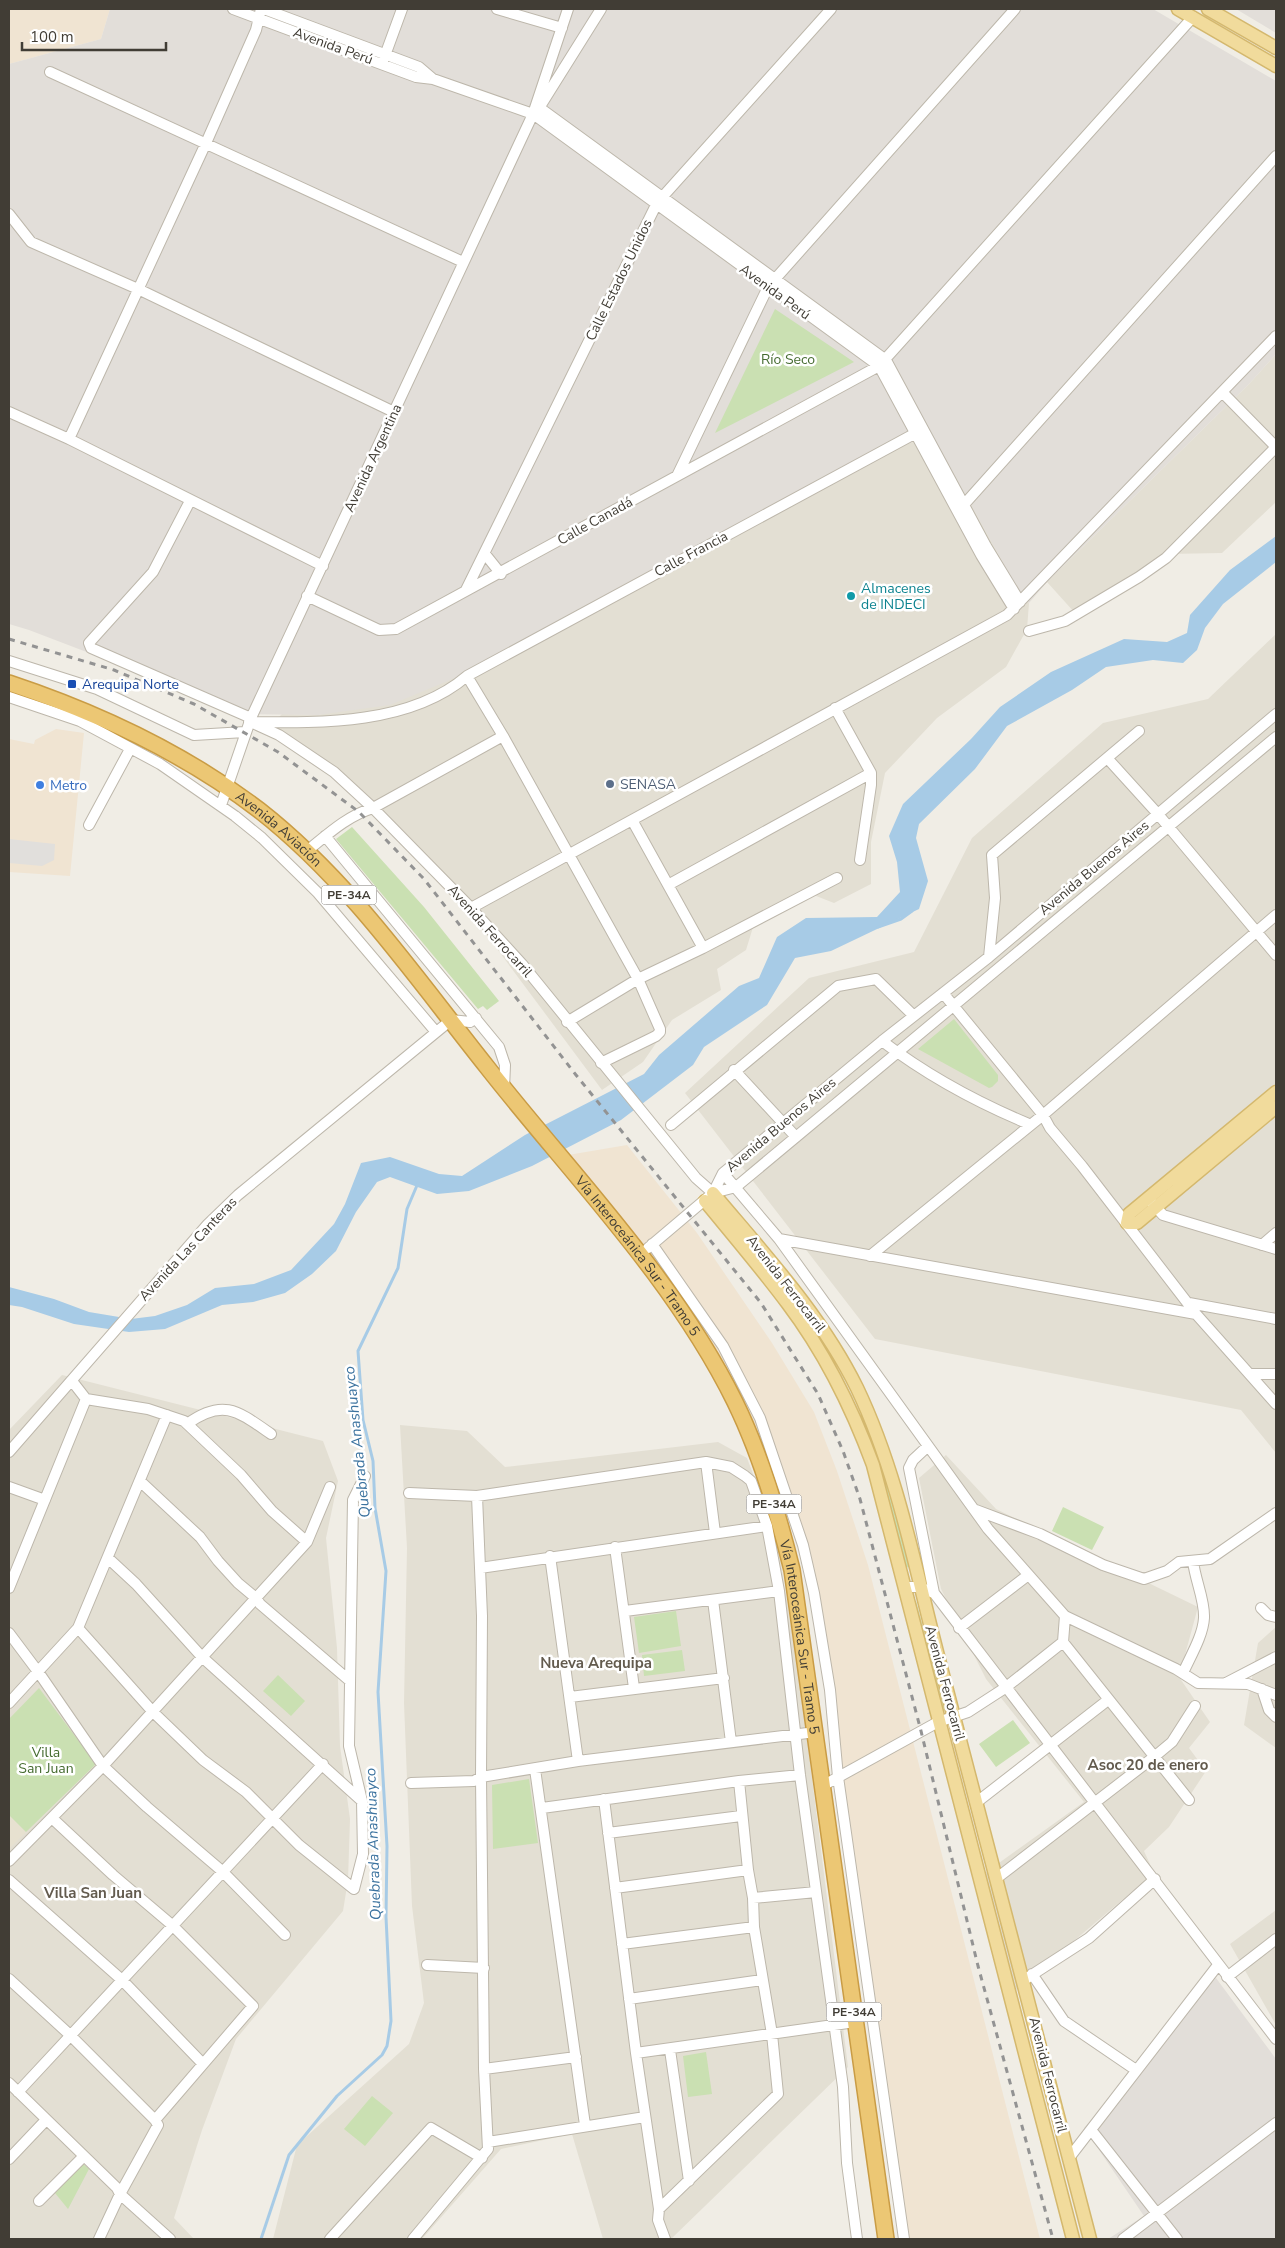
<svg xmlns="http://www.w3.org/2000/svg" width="1285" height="2248" viewBox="0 0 1285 2248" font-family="'Nunito Sans',sans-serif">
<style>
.residential{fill:#e3dfd3}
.commercial{fill:#f0e4d2}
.industrial{fill:#e2ded9}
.education{fill:#e7e1d0}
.green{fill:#cae0b2}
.parking{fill:#e1dfdc}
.water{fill:#a7cbe6}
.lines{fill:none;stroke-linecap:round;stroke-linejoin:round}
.stream{stroke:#a7cbe6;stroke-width:3}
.minor-casing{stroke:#bdb7ab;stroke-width:12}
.major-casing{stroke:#d4b86e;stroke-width:15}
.highway-casing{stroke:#c99c45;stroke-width:18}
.minor{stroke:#fff;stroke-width:10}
.major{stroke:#f1db9c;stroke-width:12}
.highway{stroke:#ecc774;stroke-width:15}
.rail{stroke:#939393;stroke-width:3;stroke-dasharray:6 6;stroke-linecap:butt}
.culture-dot{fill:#0f9aa8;stroke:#fff;stroke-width:2}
.transit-dot{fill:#1a4fb4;stroke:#fff;stroke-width:2}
.service-dot{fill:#5c6f8a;stroke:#fff;stroke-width:2}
.shop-dot{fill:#3f7fe0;stroke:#fff;stroke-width:2}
.labels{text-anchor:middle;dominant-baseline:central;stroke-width:5;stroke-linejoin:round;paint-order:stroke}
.shield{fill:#fff;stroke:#7a7772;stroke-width:1}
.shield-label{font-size:12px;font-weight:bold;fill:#413d35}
.street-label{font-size:14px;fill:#413d35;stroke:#fff}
.park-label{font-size:14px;fill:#456b30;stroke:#fff}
.culture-label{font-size:14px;fill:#0d838f;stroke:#fff;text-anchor:start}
.transit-label{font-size:14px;fill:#164399;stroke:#fff;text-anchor:start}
.service-label{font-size:14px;fill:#4e5e75;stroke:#fff;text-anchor:start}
.shop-label{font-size:14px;fill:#366cbe;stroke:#fff;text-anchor:start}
.water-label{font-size:15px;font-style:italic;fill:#3c739f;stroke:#fff}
.neighbourhood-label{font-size:15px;font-weight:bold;fill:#635b4e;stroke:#fff}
</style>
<rect width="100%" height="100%" fill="#f0ede5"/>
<path class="residential" d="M1276,354V502L1222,553L1168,554L1075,613L1047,582L1249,384Z
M935,438L1018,590L1029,603L1027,629L1006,667L937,718L885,773L871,842V884L834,903L811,894L754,924L746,950L717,969L721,990L672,1020L643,1062L602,1090L480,926L410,849L332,774L266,730L282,714L318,715L461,675L756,514L908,443Z
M1276,634V1453L1241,1410L875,1339L685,1093L809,978L914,952L972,838L1103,723L1208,699Z
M62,1375L323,1441L338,1481L326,1538L337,1648L340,1746L350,1819L348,1880L343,1911L236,2039L202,2130L174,2218L194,2239H9V1430Z
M400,1425L467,1431L505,1467L718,1442L747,1458L777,1538L801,1689L848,2067L671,2239H603L572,2134L501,2149L422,2239H273L297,2145L409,2044L424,2003L412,1906L404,1703L407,1548Z
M946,1455L996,1509L1198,1607L1179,1677L1210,1722L1189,1748L1206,1771L1169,1827L1144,1851L1154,1873L1016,1990L985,1873L1084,1802L986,1679L941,1589L919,1478Z
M1276,1627V1748L1244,1725L1258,1643Z
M1276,1910V2025L1230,1944Z"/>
<path class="commercial" d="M9,9H110L101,39L9,64Z
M56,729L84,733L70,876L9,872V739L34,744L35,740Z
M627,1145L697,1233L772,1343L814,1412L837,1471L868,1565L1040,2239H903L838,1818L826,1699L809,1591L797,1542L770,1462L742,1397L714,1351L658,1265L568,1155Z"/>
<path class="industrial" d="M110,9H1153L1276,81V354L1249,384L1047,582L1029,603L1018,590L934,438L908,443L756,514L462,675L390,705L318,715L242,714L199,695L29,630L9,624V64L101,39Z
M1236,9H1276V33Z
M1216,1978L1276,2059V2239H1108L1144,2216L1084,2128Z"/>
<path class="education" d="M9,1815L26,1832L9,1849Z"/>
<path class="green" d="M775,309L854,362L715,433Z
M352,827L424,907L499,1001L487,1010L483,1006L478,1009L336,839Z
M954,1019L998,1075V1081L992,1087L989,1088L918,1049Z
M886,1484L889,1490L909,1567L905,1568L885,1490Z
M1063,1507L1104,1527L1092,1550L1052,1531Z
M916,1601L945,1711H941L913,1602Z
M676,1611L681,1646L639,1653L634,1617Z
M682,1650L685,1671L644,1676L642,1655Z
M278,1675L305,1701L291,1716L263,1691Z
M39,1688L96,1764L26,1832L9,1815V1719Z
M1013,1720L1030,1743L996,1767L979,1744Z
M529,1779L538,1843L493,1849L492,1785Z
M706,2052L712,2094L688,2097L683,2056Z
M372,2096L393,2113L365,2146L344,2129Z
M83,2164L89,2169L68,2209L55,2193Z"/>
<path class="parking" d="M9,839L55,844L54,860L42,866L9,863Z"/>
<path class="water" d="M1276,536V562L1223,604L1205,628L1197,650L1183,663L1153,660L1106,667L1072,690L1007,726L975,769L919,824L916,838L928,881L919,909L831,951L795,958L767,1005L704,1047L693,1065L621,1120L532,1166L469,1191L437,1194L390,1177L377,1182L356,1212L336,1251L312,1274L285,1293L253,1302L222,1305L165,1329L129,1332L74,1324L22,1307L9,1305V1287L54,1299L89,1312L131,1319L155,1316L187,1305L215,1288L254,1284L291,1270L321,1238L334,1224L345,1204L361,1163L390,1157L439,1174L462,1176L525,1135L644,1074L659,1055L739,986L759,978L777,937L806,918L877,917L900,892L897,862L889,836L903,804L971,739L1000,707L1051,672L1124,639L1167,642L1187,633L1190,615L1230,570Z"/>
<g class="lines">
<path class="stream" d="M878,927L901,919L912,911
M261,2239L289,2155L337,2096L382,2055L387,2046L391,2021L386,1917L387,1846L378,1692L386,1571L375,1508L373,1461L363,1420L358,1351L398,1268L407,1209L418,1183"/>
<g class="minor-casing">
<path id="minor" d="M233,9L416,77L433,79L533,114L879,366L981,555L1014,609
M264,9L419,67L433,79
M497,9L562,28
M383,61L402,9
M50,72L463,262
M539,108L601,9
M540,108L886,360L986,546L1020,602
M9,214L31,242L138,289L394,412
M1223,393L1276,447
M9,412L69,439L323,566
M69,439L206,143L256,30L261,9
M677,476L768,287L1015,9
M190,501L153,572L89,643L91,648L251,718
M960,509L1276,156
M485,554L501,574
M466,590L657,203L831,9
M307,596L379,630L396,629L879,366L1193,17
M1029,631L1065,621L1139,577L1166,558L1276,447
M9,661L97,689L194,735L245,732
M467,676L916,433
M9,697L80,721L160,764L235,816L262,838L318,893L436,1032
M835,708L871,773V785L860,860
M249,722C320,723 410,725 467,676L503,736L638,979L660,1029V1032L656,1036L601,1063
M255,724L279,735L334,772L373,808L471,908L522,964L696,1178L713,1193
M1108,759L1157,813L1276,955
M221,805L251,718L533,114L568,9
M632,820L703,948
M89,825L130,749
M325,836L499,1047L505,1065L504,1089
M307,851C328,834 347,816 373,808L503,736
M668,885L871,773
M471,908L1007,615L1276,336
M989,957L995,898L992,855L1139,731
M943,993L1043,1115L1050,1128L1082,1166L1196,1314L1276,1404
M567,1022L638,979L703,948L837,878
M882,1041C928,1076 976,1102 1029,1124
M734,1070L796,1137
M671,1125L838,986L876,979L914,1016
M723,1173L779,1239L988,1529L1065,1616L1176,1669L1198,1683L1248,1684L1276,1695
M713,1193L736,1187L1276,737
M1152,1203L1163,1215L1276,1249
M779,1239L1196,1314
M652,1244L723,1346L760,1418L803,1545L814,1593L830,1690L838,1777L904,2239
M1262,1245L1276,1233
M648,1248L713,1193L723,1173L882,1041L989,957L1276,714
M870,1256L1043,1115L1276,915
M1189,1303L1276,1319
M1250,1374H1276
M72,1381L86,1399L148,1409L184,1421L241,1475L272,1511L307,1542
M187,1424C223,1398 238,1411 271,1434
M928,1446L913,1460L909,1468L934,1593
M9,1452L208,1224L238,1195L451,1020L470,1022L476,1018
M706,1462L715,1533
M141,1482L200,1537L218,1561L238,1583L257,1599L260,1604L350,1681
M9,1487L45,1500
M409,1493L477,1496L706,1462L731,1467L745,1476L751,1481L767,1526L779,1591L800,1775L843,2087L847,2163L857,2239
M976,1510L1040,1534L1103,1565L1144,1579L1167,1571L1179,1562L1210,1559L1276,1513
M615,1547L634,1688
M550,1556L578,1761
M109,1559L136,1584L202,1657L362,1801
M480,1568L767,1526
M904,1587H919L934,1593L1276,2039
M9,1588L86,1399
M713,1600L731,1742
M1261,1608L1268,1615L1276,1617
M625,1611L779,1591
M1065,1616L1063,1642L1189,1800
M78,1628L153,1712L203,1760L246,1792L299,1845L354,1889L363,1854L362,1801L349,1746L353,1500L365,1476
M959,1628L1027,1576
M9,1633L39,1673L103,1766L147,1807L222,1871L285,1935
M1183,1673C1190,1657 1203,1636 1204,1618C1205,1600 1195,1580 1193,1561
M1226,1683L1276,1657
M1262,1689L1269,1710L1276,1717
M570,1697L724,1678
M9,1703L78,1628L167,1415
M535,1769L585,2125
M411,1783L474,1781L481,1777L578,1761L816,1732
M824,1785L938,1722L968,1712L1005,1688L1063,1642
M604,1799L636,2053L659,2209L658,2220L665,2239
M977,1802L1108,1700
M542,1808L739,1781L800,1775
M53,1819L113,1875L172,1925L253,2006L155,2120L158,2125L120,2194L99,2239
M608,1833L741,1816
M9,1861L103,1766L307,1542L330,1487
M997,1878L1154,1757L1172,1742L1195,1706
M9,1880L122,1980L203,2064
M615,1888L748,1870
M753,1898L816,1892
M622,1944L754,1927
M427,1965L484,1968
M1032,1974L1064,2021L1136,2070
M1227,1977L1276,1939
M9,1979L70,2035L155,2120
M1024,1980L1089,1938L1155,1879
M629,1999L762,1980
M670,2050L689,2181
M636,2053L855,2022
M484,2069L576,2057
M9,2083L117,2188L120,2194L170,2239
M18,2092L323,1764
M1092,2131L1177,2239
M488,2142L645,2117
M1069,2158L1218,1965
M9,2159L46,2120
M39,2201L83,2157
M659,2209L778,2094L772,2034L754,1927L753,1898L748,1870L739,1781
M330,2239L431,2128L482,2158
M413,2239L488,2149L484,2069L481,1777L482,1616L477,1496
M1123,2239L1276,2123"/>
</g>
<g class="major-casing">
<path id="major" d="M1178,9L1276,66
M1208,9L1276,48
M1276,1092L1129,1214L1127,1223H1137L1276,1107
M713,1193C765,1255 821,1315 857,1388C900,1478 917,1579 943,1675C993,1863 1042,2051 1090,2239
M705,1201C733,1235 762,1269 788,1304C825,1353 852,1408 873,1465L1073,2239"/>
</g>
<g class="highway-casing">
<g id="highway">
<path id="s1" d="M9,683C99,713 183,752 259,810C350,881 416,978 487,1067C571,1174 674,1278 735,1402C761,1455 778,1513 792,1570L886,2239"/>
</g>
</g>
<use href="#minor" class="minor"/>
<use href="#major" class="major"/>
<use href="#highway" class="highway"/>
<path class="rail" d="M9,639L114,670L194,704L278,752L359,812L424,879L576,1075L761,1303L818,1394L843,1451L860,1499L921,1731L978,1966L1053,2239"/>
</g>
<circle class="culture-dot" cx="851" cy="596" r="5"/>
<rect class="transit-dot" x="67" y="679" width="10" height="10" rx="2.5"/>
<circle class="service-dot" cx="610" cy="784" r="5"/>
<circle class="shop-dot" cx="40" cy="785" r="5"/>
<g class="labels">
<g class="shield">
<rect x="321.5" y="885.5" width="55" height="19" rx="4"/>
<rect x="746.5" y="1494.5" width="55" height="19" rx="4"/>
<rect x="826.5" y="2002.5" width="55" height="19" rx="4"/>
</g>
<g class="shield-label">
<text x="349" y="895">PE-34A</text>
<text x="774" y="1504">PE-34A</text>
<text x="854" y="2012">PE-34A</text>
</g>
<g class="street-label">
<text transform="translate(333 46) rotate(20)">Avenida Perú</text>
<text transform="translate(619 280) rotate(-64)">Calle Estados Unidos</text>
<text transform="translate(775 292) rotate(36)">Avenida Perú</text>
<text transform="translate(373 458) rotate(-65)">Avenida Argentina</text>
<text transform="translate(595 521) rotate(-29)">Calle Canadá</text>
<text transform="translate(691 554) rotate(-28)">Calle Francia</text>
<text stroke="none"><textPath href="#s1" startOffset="309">Avenida Aviación</textPath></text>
<text transform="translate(1094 868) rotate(-40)">Avenida Buenos Aires</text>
<text transform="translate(490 931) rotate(48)">Avenida Ferrocarril</text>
<text transform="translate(781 1125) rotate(-40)">Avenida Buenos Aires</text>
<text transform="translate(188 1249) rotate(-47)">Avenida Las Canteras</text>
<text stroke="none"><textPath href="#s1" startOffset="868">Vía Interoceánica Sur - Tramo 5</textPath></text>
<text transform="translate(786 1284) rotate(52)">Avenida Ferrocarril</text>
<text stroke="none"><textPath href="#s1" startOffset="1289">Vía Interoceánica Sur - Tramo 5</textPath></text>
<text transform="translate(945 1683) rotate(75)">Avenida Ferrocarril</text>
<text transform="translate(1048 2075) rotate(76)">Avenida Ferrocarril</text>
</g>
<g class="park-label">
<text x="788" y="359">Río Seco</text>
<text x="46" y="1752">Villa<tspan x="46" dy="16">San Juan</tspan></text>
</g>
<g class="culture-label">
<text x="861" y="588">Almacenes<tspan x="861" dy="16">de INDECI</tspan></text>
</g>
<g class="transit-label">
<text x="82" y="684">Arequipa Norte</text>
</g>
<g class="service-label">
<text x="620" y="784">SENASA</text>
</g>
<g class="shop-label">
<text x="50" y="785">Metro</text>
</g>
<g class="water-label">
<text transform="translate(357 1442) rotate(-96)">Quebrada Anashuayco</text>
<text transform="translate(373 1844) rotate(-92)">Quebrada Anashuayco</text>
</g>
<g class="neighbourhood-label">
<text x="596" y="1663">Nueva Arequipa</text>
<text x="1148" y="1765">Asoc 20 de enero</text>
<text x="93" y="1893">Villa San Juan</text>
</g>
</g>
<rect width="1285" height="2248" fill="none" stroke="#413d35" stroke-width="20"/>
<path d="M22 42v8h144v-8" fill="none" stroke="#413d35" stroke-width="2.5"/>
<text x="30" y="42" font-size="15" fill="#413d35" stroke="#ffffff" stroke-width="4" paint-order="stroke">100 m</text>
</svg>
